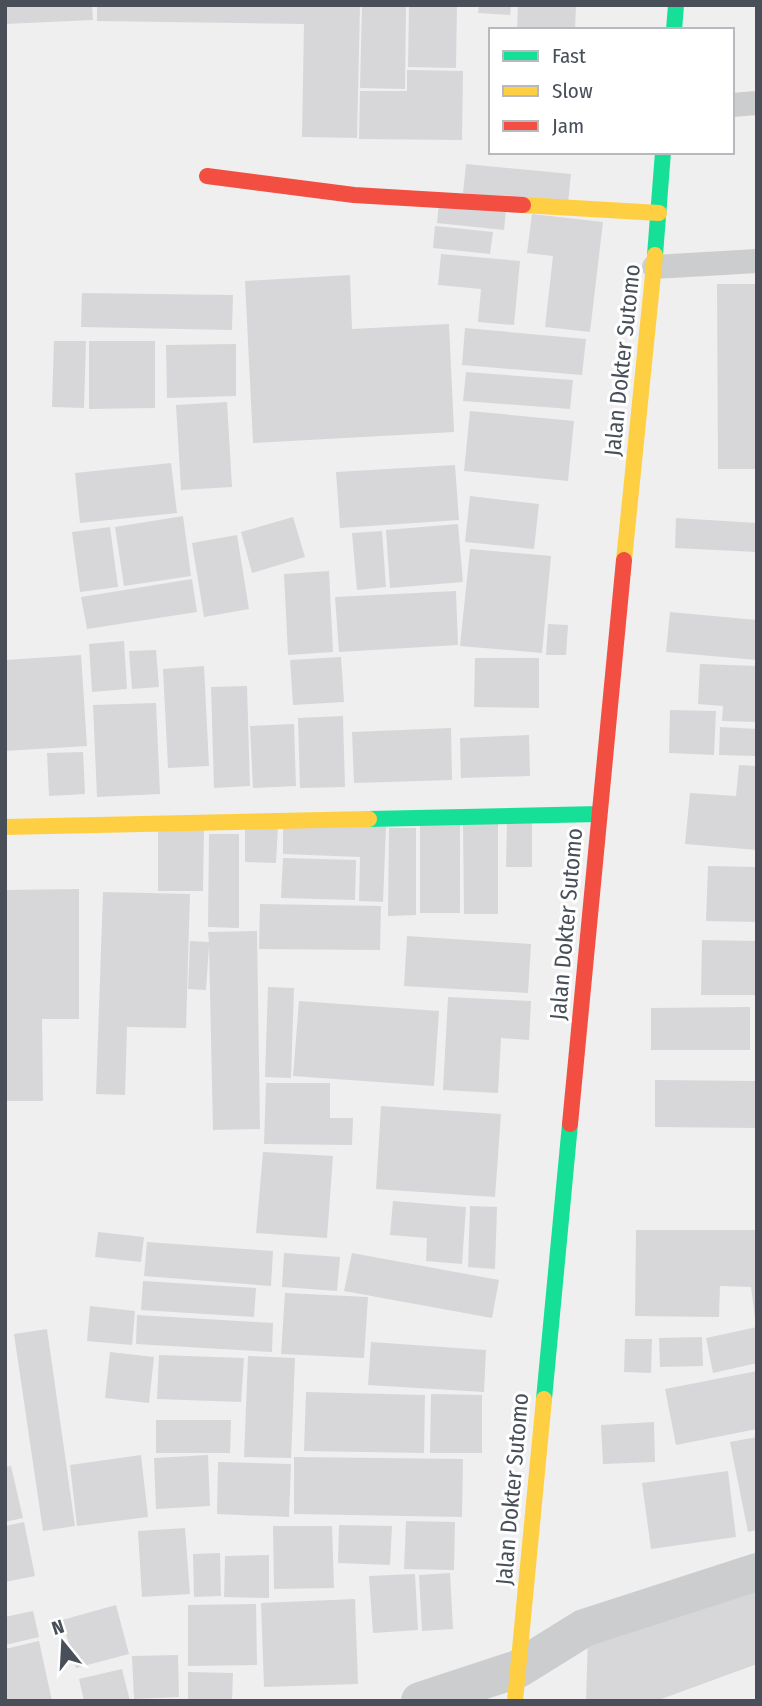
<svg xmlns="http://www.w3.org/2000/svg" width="762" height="1706" viewBox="0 0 762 1706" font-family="'Fira Sans Condensed',sans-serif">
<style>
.building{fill:#d7d7d9}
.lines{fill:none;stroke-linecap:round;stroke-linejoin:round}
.lane{stroke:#cbcdcf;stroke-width:24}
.street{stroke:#cbcdcf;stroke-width:38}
.fast{stroke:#16e098;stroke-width:16}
.slow{stroke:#ffcf43;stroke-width:16}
.jam{stroke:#f24e42;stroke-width:16}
.labels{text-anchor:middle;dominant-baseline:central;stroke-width:6;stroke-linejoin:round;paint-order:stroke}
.street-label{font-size:23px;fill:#484f59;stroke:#fff}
</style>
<rect width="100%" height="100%" fill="#efefef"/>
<path class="building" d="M5,5H92L93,20L5,24Z
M97,5H360L357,138L302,137L304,24L97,21Z
M362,5H406L405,89L360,88Z
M409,5H457L456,68L408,67Z
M479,5H511L510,15L478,13Z
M518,5H576L575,30H517Z
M407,70L463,71L462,140L359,139L360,91H407Z
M466,164L571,174L568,203L463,193Z
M439,202L506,209L504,230L437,223Z
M532,214L603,222L590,332L545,327L553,256L527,253Z
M435,226L493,232L490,254L433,248Z
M441,254L520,261L514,325L478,322L481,289L438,285Z
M350,275L352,329L449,324L454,432L253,443L245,281Z
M717,284H757V469H718Z
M82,293L233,295L232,330L81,327Z
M465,328L586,339L582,375L462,365Z
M54,341H86L84,408L52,407Z
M89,341H155V408L89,409Z
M236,344V396L167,398L166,345Z
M466,372L573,380L570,409L463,401Z
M227,402L232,487L181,490L176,405Z
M470,411L574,421L568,481L464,471Z
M171,463L177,513L80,523L75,473Z
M455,465L459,520L340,528L336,472Z
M470,496L539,504L534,549L465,542Z
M183,516L191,576L124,586L115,527Z
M293,517L305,557L252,573L241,532Z
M676,518L757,523V552L675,548Z
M458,524L463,582L390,588L386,530Z
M110,527L118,587L80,592L72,532Z
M382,531L386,587L357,590L352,533Z
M237,535L249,609L204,617L192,543Z
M470,549L551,556L542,653L460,646Z
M329,571L333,652L288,655L284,574Z
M192,579L197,612L87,629L81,597Z
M456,591L458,645L339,652L335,597Z
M670,612L757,620V660L666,652Z
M548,624L568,625L566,655H546Z
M124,641L127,689L92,692L89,644Z
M156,650L159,687L132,689L129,651Z
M81,655L87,746L5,751V660Z
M341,657L344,702L293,705L290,660Z
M475,658H539V708L474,707Z
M700,664L757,666V722L722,721L723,706L698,704Z
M204,666L209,766L168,768L163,669Z
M247,686L250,786L214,788L211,687Z
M156,703L160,794L97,797L93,705Z
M670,710L716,711L714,755L669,753Z
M343,716L345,787L300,788L298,718Z
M294,724L296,786L253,788L250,726Z
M720,727L757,729V756L719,755Z
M451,728L452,780L354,783L352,732Z
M529,735L530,776L461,778L460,738Z
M83,752L85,794L49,796L47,753Z
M739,765L757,766V850L685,844L690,793L736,796Z
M498,821V914H464L463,822Z
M507,821H532V867H506Z
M420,823H460V913H420Z
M245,824L278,826L276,863L245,862Z
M283,824L386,827L383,902L359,901L360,857L283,854Z
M158,827H204L203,891H158Z
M389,828H416V915L388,916Z
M209,834H239V928L208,927Z
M283,858L356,860L355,900L281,898Z
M708,866L757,867V922L706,921Z
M79,889V1019H42L43,1101H5V890Z
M103,892L190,894L186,1028L127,1027L125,1095L96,1094Z
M260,904L381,906L380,950L259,949Z
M257,931L260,1129L213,1130L209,946L206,990L188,989L190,941L209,942L208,932Z
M407,936L531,944L528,993L404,986Z
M702,940L757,941V995H701Z
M268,987L294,988L291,1078L265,1077Z
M448,997L531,1001L529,1040L501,1038L498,1093L443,1090Z
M299,1001L439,1011L434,1086L293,1076Z
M750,1007V1050H651V1008Z
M655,1080L757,1081V1128L655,1127Z
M266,1083H330V1118H353L352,1145L264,1144Z
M381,1106L501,1114L495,1197L376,1189Z
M263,1152L333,1156L327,1238L256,1233Z
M393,1201L466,1207L462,1264L426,1261L427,1238L390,1235Z
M470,1206L497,1207L495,1269L468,1267Z
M636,1230H757V1318H755L751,1287L720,1286L719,1317L635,1316Z
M98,1232L144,1237L141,1262L95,1257Z
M147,1242L273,1251L271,1286L144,1276Z
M284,1253L340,1257L337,1291L282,1287Z
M352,1253L499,1280L492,1318L344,1291Z
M143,1281L256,1288L254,1317L141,1310Z
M285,1293L368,1297L364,1358L281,1354Z
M90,1306L135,1311L132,1345L87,1341Z
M137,1315L273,1323L272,1352L136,1344Z
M757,1327V1363L713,1373L706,1338Z
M47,1329L75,1526L43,1531L14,1334Z
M702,1337L703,1366L660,1367L659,1338Z
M625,1339H652L651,1373L624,1372Z
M371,1342L486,1350L484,1392L368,1385Z
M110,1352L154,1357L149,1403L105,1398Z
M159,1355L244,1358L241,1402L157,1399Z
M248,1356L295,1358L291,1458L244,1457Z
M757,1371V1429L676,1445L665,1389Z
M306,1392L425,1395L424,1453L304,1451Z
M431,1394L482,1395V1453H430Z
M156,1420H231L230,1453H156Z
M654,1422L655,1462L603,1464L601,1425Z
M757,1437V1530L748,1532L730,1442Z
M141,1455L148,1517L77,1526L70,1465Z
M208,1455L210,1506L156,1509L154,1458Z
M294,1457L463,1459L462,1517L294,1514Z
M218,1462L291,1464L289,1517L217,1514Z
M11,1466L23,1518L5,1522V1467Z
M728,1471L736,1537L651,1549L642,1483Z
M406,1521L455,1522L454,1570L404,1569Z
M24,1522L35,1576L5,1582V1526Z
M339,1525L392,1526L390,1565L338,1563Z
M273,1526H332L334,1588L274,1589Z
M185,1528L190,1594L142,1597L138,1531Z
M220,1553L221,1596L194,1597L193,1554Z
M269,1555V1598L224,1597L225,1556Z
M450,1573L453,1629L422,1631L419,1575Z
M415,1574L418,1630L373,1633L369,1576Z
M757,1582V1664L656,1701H586L588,1637Z
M355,1599L358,1684L264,1687L261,1603Z
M256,1604L257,1665L188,1666V1605Z
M116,1605L129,1654L76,1668L62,1620Z
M33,1611L39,1637L5,1645V1617Z
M39,1641L52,1701H5V1649Z
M178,1655L179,1697L134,1699L132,1656Z
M122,1669L130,1701H84L79,1679Z
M188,1672L233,1673L232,1701H188Z"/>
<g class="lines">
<path class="lane" d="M732,105L757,103
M654,267L757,261"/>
<path class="street" d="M420,1701L518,1669L584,1628L757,1572"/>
<path class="fast" d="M674,30L676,5
M655,255L663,152
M369,819L599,814
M544,1399L570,1124"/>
<path class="slow" d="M523,205L659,213
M624,560L655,255
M5,827L369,819
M515,1701L544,1399"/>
<path class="jam" d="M207,176L354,195L523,205
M570,1124L624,560"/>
</g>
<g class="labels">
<g class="street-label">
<text transform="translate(622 360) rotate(-84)">Jalan Dokter Sutomo</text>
<text transform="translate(566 924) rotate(-85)">Jalan Dokter Sutomo</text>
<text transform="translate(512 1489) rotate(-85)">Jalan Dokter Sutomo</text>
</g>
</g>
<rect width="762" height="1706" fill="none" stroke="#484f59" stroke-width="14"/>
<rect x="489" y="28" width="245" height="126" fill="#ffffff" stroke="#b6b9bd" stroke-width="2"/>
<rect x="503" y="51" width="35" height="10" fill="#16e098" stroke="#b6b9bd" stroke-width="2"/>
<text x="552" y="63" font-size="21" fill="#484f59">Fast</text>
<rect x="503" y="86" width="35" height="10" fill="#ffcf43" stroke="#b6b9bd" stroke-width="2"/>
<text x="552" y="98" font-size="21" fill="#484f59">Slow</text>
<rect x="503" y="121" width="35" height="10" fill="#f24e42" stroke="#b6b9bd" stroke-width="2"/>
<text x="552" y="133" font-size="21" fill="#484f59">Jam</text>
<g transform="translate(63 1643) rotate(342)" stroke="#ffffff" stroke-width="5" paint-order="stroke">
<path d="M0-5L12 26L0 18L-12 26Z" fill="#484f59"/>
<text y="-10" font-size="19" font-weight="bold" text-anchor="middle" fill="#484f59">N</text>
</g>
</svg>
